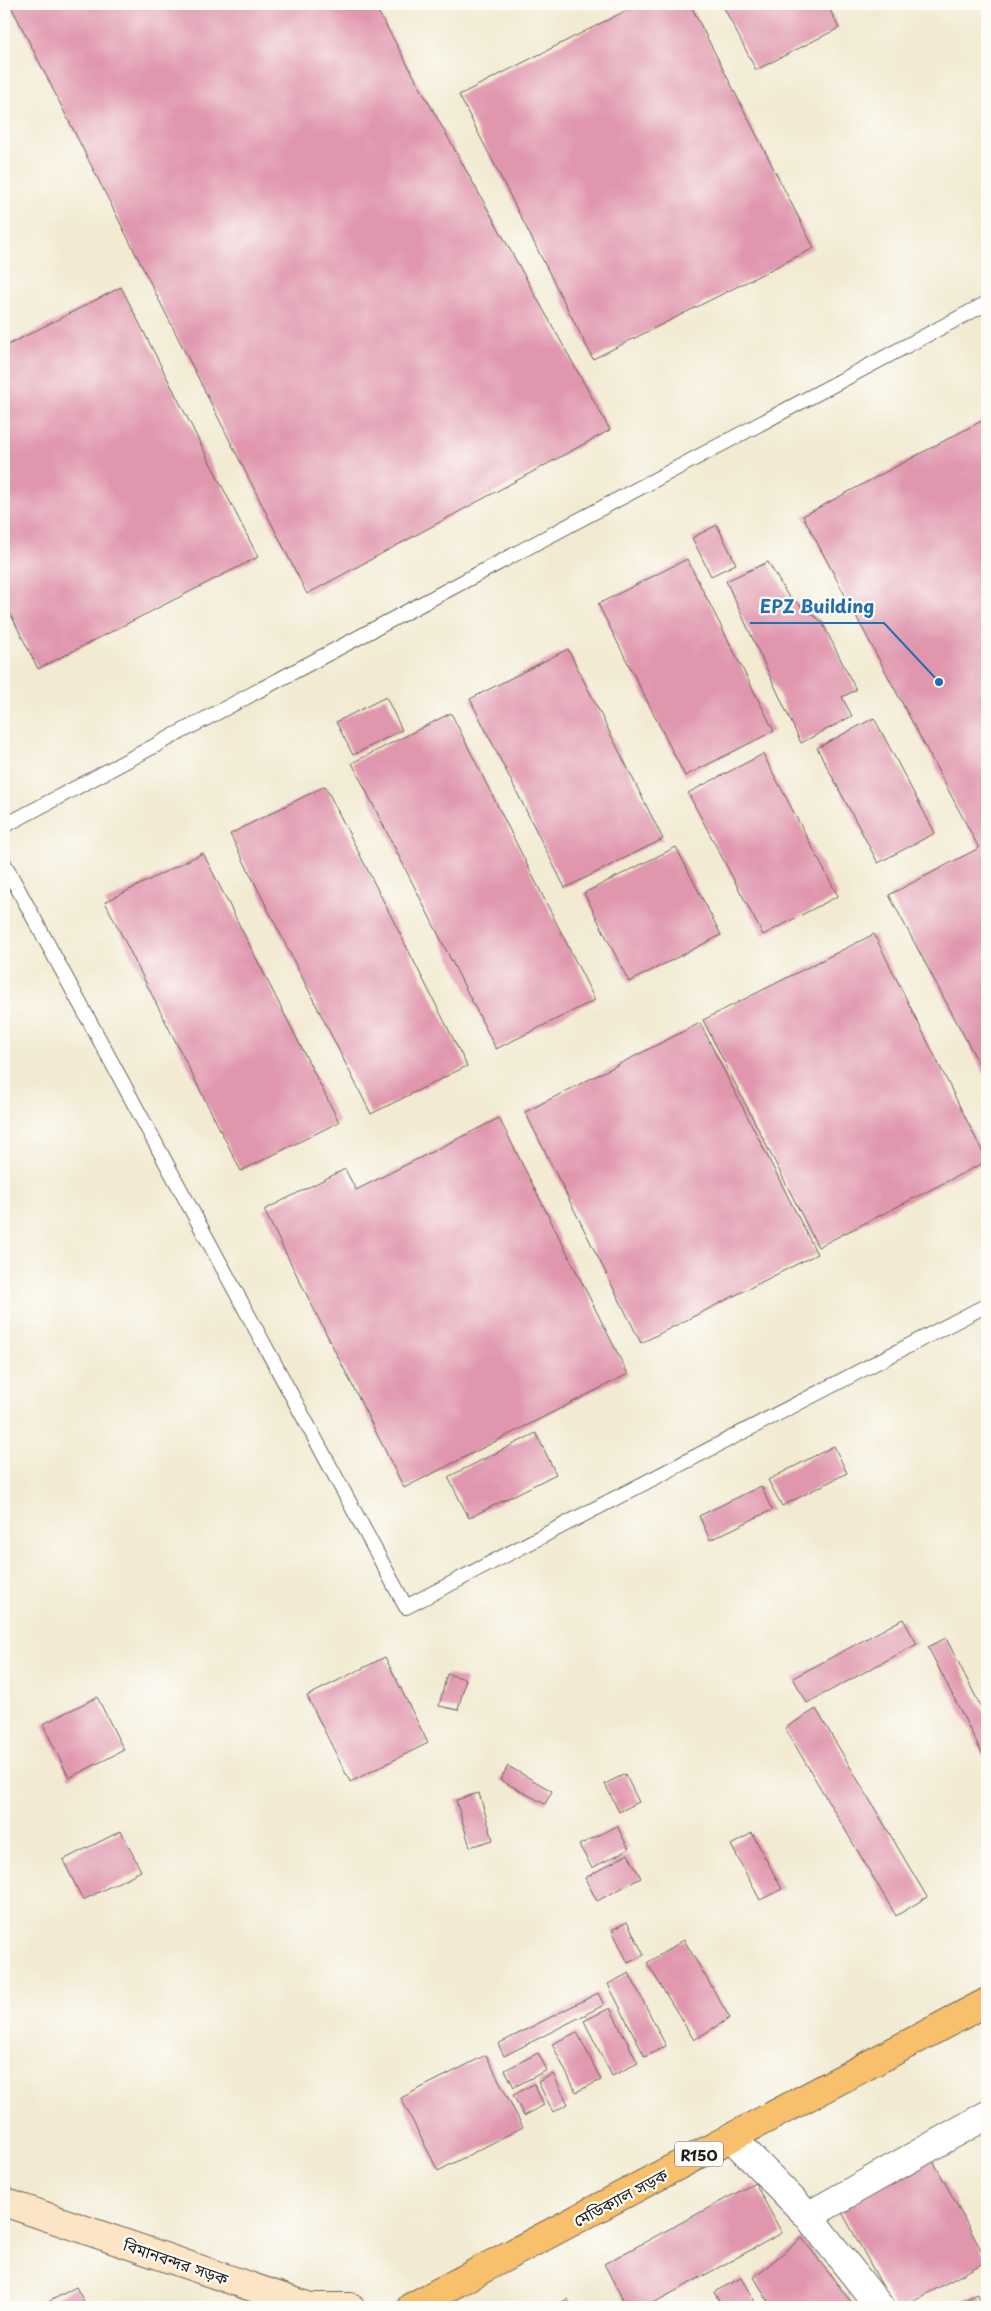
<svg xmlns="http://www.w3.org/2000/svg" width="991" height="2311" viewBox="0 0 991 2311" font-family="'Playpen Sans','Noto Sans Bengali',sans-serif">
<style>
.building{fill:#e096ad}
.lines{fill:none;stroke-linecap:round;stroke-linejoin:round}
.lane-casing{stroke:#67645c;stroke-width:16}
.street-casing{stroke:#67645c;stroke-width:30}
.secondary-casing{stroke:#67645c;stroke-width:30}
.primary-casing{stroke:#67645c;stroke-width:30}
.lane{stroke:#fff;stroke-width:14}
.street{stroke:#fff;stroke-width:28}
.secondary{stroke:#fce5c4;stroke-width:28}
.primary{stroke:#f8bf6c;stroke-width:28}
.labels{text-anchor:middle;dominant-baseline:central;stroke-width:4.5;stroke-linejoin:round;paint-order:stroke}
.shield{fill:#fdfcf7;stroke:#605f5e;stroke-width:1}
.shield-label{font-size:15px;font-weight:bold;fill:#1c1c1c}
.street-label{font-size:16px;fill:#1c1c1c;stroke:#fdfcf7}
.leader{fill:none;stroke:#1f6fb2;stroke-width:2}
.callout-dot{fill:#1f6fb2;stroke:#fdfcf7;stroke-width:2}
.callout-label{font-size:18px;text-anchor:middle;font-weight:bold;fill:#1f6fb2;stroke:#fdfcf7;stroke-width:4.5;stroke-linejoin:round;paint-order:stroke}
</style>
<rect width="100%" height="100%" fill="#fdfcf7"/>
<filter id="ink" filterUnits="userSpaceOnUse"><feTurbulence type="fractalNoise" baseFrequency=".02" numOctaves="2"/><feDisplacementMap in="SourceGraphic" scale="10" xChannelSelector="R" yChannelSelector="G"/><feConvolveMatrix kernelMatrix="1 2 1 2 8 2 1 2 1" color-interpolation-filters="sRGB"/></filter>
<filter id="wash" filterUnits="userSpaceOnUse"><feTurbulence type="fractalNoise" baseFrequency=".0096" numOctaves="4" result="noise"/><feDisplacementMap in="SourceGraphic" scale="20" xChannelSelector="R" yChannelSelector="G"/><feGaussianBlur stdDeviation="1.12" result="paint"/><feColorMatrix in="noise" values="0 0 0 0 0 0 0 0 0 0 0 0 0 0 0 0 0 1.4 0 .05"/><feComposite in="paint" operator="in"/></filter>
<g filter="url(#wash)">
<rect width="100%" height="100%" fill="#f2ead2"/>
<g id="blocks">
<path class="building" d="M10,4H374L610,430L307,594Z
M639,4H690L814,248L593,359L459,95Z
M722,4H827L839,28L756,70Z
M121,287L258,557L38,669L4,601V347Z
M987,418V1079L889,895L979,848L803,516Z
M717,525L736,564L711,576L692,538Z
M687,559L774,731L685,776L598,604Z
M768,562L788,596L822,622L856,690L842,697L852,716L801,743L726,581Z
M568,649L663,839L565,888L470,699Z
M386,697L402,730L353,755L336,722Z
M451,713L595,1000L496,1049L352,763Z
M874,718L935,833L878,863L817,748Z
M763,754L838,896L763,935L688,793Z
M325,786L467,1066L371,1114L230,834Z
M676,847L721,935L629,982L584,893Z
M203,853L339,1122L241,1171L105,902Z
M874,934L987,1161L818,1247L703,1020Z
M700,1023L817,1254L641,1343L525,1112Z
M499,1118L628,1374L404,1488L264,1210L345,1169L356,1190Z
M536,1433L556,1474L469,1518L448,1477Z
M834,1446L847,1473L782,1506L768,1480Z
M761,1486L772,1510L710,1540L699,1516Z
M903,1619L917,1644L807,1703L793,1678Z
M946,1638L987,1719V1763L928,1647Z
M385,1657L428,1743L350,1782L307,1696Z
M447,1674L466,1679L458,1710L439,1706Z
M97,1697L124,1750L69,1778L43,1724Z
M816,1709L927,1897L896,1916L785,1728Z
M508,1766L552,1791L545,1804L500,1780Z
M625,1774L639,1802L619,1812L605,1784Z
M479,1793L493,1840L470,1847L456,1800Z
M617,1826L629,1849L592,1868L579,1845Z
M121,1831L141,1871L83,1900L63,1860Z
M752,1833L782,1889L760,1900L731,1845Z
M628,1854L641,1878L597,1901L585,1878Z
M627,1922L644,1955L628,1963L612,1930Z
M684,1940L730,2018L694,2040L647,1963Z
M629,1973L666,2046L645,2057L608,1984Z
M598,1993L604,2005L504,2056L498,2044Z
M610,2008L638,2063L612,2076L584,2021Z
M577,2032L601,2080L576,2092L552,2044Z
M538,2053L547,2070L514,2087L505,2070Z
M486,2055L523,2127L438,2171L401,2098Z
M553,2074L568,2104L553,2112L538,2082Z
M534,2084L544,2105L524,2116L513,2095Z
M930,2155L987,2261L903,2307H894L838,2205Z
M755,2183L782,2233L646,2307H627L604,2264Z
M802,2238L855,2307H771L754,2277Z
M741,2278L758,2307H722L714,2292Z
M76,2287L87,2307H39Z
M977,2294L984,2307H951Z
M568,2299L572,2307H553Z"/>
</g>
</g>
<g filter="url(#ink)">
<use href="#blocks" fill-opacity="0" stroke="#67645c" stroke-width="1"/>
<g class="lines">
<g class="lane-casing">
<path id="lane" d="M4,826L987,303
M4,863L406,1607L987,1305"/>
</g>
<g class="street-casing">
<path id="street" d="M731,2137L808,2216L880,2307
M808,2216L987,2115"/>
</g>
<g class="secondary-casing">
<path id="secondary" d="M4,2202L310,2307H350"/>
</g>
<g class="primary-casing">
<path id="primary" d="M411,2307L987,2002"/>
</g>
<use href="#lane" class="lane"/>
<use href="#street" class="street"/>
<use href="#secondary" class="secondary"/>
<use href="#primary" class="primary"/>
</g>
</g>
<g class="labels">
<rect class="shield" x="675" y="2141.5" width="48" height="25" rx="4"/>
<g class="shield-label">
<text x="699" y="2154">R150</text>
</g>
<g class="street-label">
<text transform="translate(620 2197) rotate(-28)">মেডিক্যাল সড়ক</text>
<text transform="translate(176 2261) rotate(19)">বিমানবন্দর সড়ক</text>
</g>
</g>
<path class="leader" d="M939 682L884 623H750"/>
<circle class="callout-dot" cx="939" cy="682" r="5"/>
<g class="callout-label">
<text x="817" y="613">EPZ Building</text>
</g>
<rect width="991" height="2311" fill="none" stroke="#fdfcf7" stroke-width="20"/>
</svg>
